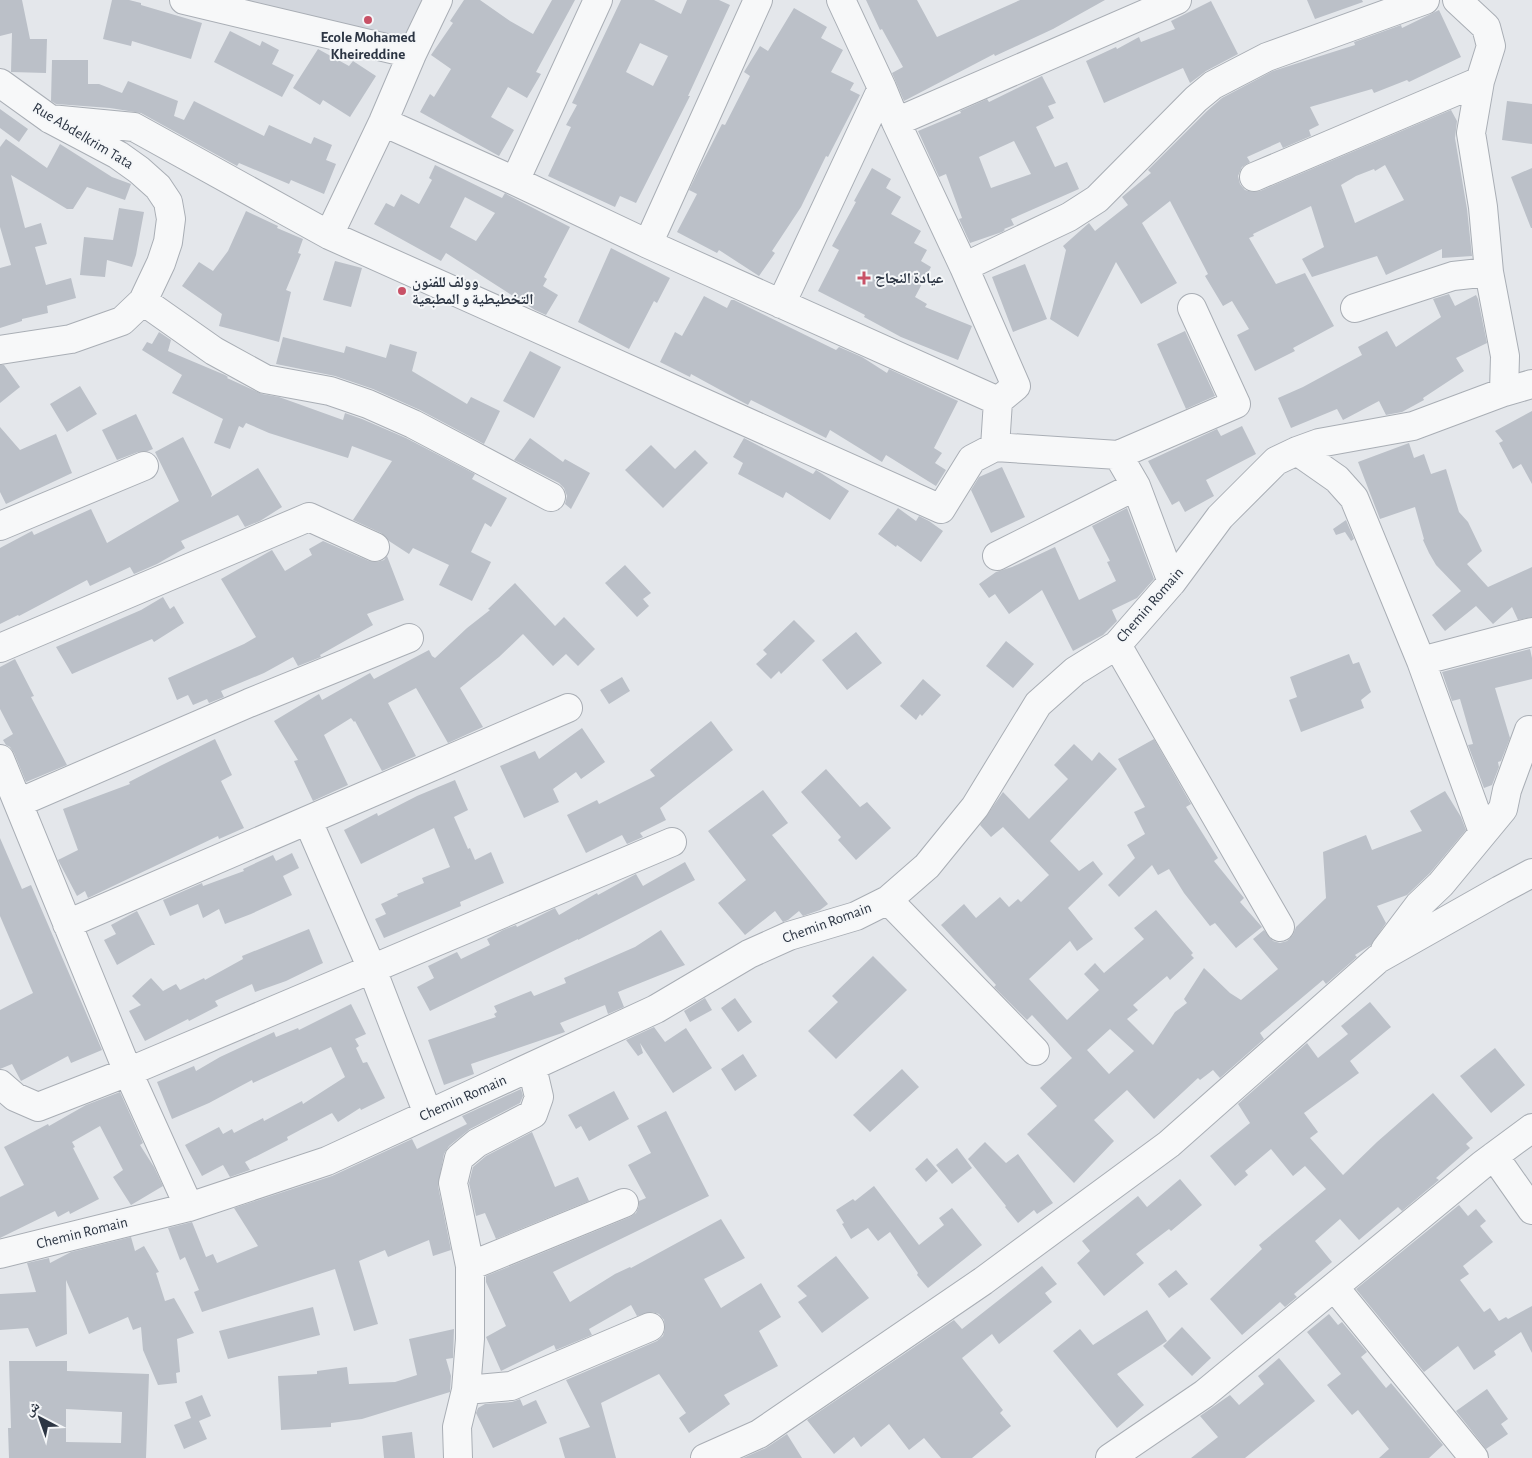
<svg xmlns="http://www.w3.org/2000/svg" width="1532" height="1458" viewBox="0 0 1532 1458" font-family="'Alegreya Sans','Noto Naskh Arabic',sans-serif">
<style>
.built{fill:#d2d6dd}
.building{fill:#bbc0c8;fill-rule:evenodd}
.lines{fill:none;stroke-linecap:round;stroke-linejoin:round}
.minor-casing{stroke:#a9aeb5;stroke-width:30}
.minor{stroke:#f7f8f9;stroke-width:28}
.poi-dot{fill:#c85166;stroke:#f4f6f8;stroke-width:2}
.labels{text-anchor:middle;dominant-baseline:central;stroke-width:4;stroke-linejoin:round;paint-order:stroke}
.poi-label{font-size:15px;font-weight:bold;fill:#2c3543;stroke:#f4f6f8;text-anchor:start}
.street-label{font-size:15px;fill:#2c3543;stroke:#f4f6f8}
</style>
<rect width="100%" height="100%" fill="#e4e7eb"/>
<path class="built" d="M232,0H425L407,39Z"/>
<path class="building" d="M0,0H22L30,39H47L46,73L11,72L12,33L0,36Z
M112,0H129L141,3V5L202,23L191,59L132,41L131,46L103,39Z
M464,0H480L510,21L533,34L552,0H575L536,72L541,74L527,98L508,87L491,117L514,130L499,156L420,112L430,94L434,97L451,69L431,55L453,23L450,21Z
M621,0H654L681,14L687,0H719L730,5L688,96H690L636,203L620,196L615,207L548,176L571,127L566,125L577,105L572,103ZM640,43L668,56L653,86L626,72Z
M866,0H917L937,37L1020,0H1105L1053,29L995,56L994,54L904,101L892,73L903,67L882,29L880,30Z
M1307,0H1362L1363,2L1315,19Z
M1211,1L1238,54L1206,71L1190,83L1183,68L1104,103L1086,61L1116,47L1117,49L1139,37L1141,42L1175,29L1171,21Z
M794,8L827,27L821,38L843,50L831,72L854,83L850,90L860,95L828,157L826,156L801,207L772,251L775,253L759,276L719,250L717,253L677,232L697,194L689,190L700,167L722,124L725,125L750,76L744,72L760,46L768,51Z
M1439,10L1461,57L1409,82L1407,80L1374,93L1372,89L1310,107L1319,125L1309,130L1311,136L1283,148L1280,142L1247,157L1250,162L1242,167L1238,176L1240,184L1245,190L1253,192L1260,191L1451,110L1457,121L1455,138L1467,209L1472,256L1442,258V249L1386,275L1377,256L1312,277L1302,259L1324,247L1311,206L1253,234L1254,236L1249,238L1276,284L1305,273L1334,326L1293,348L1295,351L1255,371L1237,335L1249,329L1232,301L1223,306L1205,276L1208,274L1170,201L1142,223L1177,283L1141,304L1116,262L1078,337L1050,319L1066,250L1063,246L1089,223L1095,231L1128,205L1122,197L1151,173L1148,170L1207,111L1222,98L1273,71L1355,45L1354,42L1401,25L1402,28ZM1385,165L1404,200L1355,223L1341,185L1356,176L1374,169L1375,171Z
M230,31L260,46L262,41L279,50L272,64L294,75L282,97L214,62Z
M318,49L349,66L353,61L376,76L350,117L323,100L320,105L293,88Z
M52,60H88V84H99L122,93L128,81L178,101L174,116L184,120L194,101L264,136L269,125L311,144L314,137L332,145L326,160L336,164L324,194L291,180L289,184L239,163L237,166L141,113L110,108L56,104L51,101Z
M1042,76L1056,103L1048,106L1054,118L1036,127L1055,167L1067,162L1079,189L1011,219L1014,225L1004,229L1005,230L1002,232L970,243L959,219L962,218L946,174L939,177L918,131L961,113L960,111L987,99L989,102ZM1014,141L1031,174L991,188L979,157Z
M1507,101L1532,104V144L1502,140Z
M0,109L28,129L19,142L0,128Z
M6,139L47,168L60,144L112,177L131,184L125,200L87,187L73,209H67L11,175L25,228L41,223L47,244L35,247L46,285L71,278L76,298L47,306L48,313L22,319V321L0,328V268L11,265L0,227V147Z
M435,165L502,198L505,193L508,195L570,227L544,277L547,279L543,286L558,295L546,315L535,310L446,253L441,261L374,224L386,203L394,207L401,194L419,204L432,180L429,178ZM465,197L495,213L476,241L450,227Z
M872,168L891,179L886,188L901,197L891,214L921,231L914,243L927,250L921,261L931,267L915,297L927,304L925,307L972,326L958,360L901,337L864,317L865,315L818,291L839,250L832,246L856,202L854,201Z
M1532,168V228H1531L1511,177Z
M119,208L144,212L136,255L132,267L107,260L105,277L80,275L84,237L113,240Z
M246,211L278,226L277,228L303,239L298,253L301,254L286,290L291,292L279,342L219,326L222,314L182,286L199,262L213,271L228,251Z
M611,248L670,278L657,303L654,301L629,349L578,322Z
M335,261L362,268L351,307L323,300Z
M1025,264L1047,319L1013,332L992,277Z
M1449,294L1455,306L1476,295L1478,299L1487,343L1456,358L1464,371L1423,398L1424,400L1402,412L1386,415L1379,401L1343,420L1337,409L1291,428L1278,398L1303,387L1362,355L1358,347L1387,331L1396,347L1441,317L1433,299Z
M704,296L727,308L731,300H734L836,350L839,347L862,357L887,373L889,369L958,401L934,448L942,453L935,463L946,470L936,486L886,455L882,462L830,430L826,438L751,400L748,405L691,374L690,377L660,362L675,332L682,336Z
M1185,331L1215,396L1186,409L1157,344Z
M159,332L171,340L168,351L225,375L228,377L227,378L262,394L279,397L343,420L345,413L362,419L406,438L475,474L472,479L507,498L491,527L485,523L471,552L491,562L472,601L439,585L449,565L413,548L409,554L389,541L381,533L353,520L392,461L352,446L348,458L269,433L246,423L243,428L239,426L230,449L214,443L223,419L172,393L182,375L142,350L147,342L152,344Z
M283,337L344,353L346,346L386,358L390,344L417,352L412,371L467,404L471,397L500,411L484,444L420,410L373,389L335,376L276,364Z
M530,351L561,367L534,418L503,401Z
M0,365H4L20,387L0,403Z
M80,386L97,414L67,432L50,404Z
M1532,411V484L1521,464L1513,469L1499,443L1503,441L1495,431Z
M136,414L153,449L148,451L138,452L117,460L102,430Z
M1242,426L1256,454L1206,480L1214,496L1185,512L1179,501L1172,505L1148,461L1217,429L1221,436Z
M0,427L20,450L56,434L72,473L6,504L0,492Z
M183,437L212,494L211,497L258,468L282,507L260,521L245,527L238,515L181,541L185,548L157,564L134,574L130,567L90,586L87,580L19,616L18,615L0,624V548L32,531L34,535L91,509L107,543L179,501L155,452Z
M530,438L563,462L565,459L590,473L571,509L565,504L567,496L564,488L559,483L514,460Z
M744,438L813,474L816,470L849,491L830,520L786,492L783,498L738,474L743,463L733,457Z
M1409,443L1414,458L1424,454L1431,474L1446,469L1459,512L1468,522L1482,551L1467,564L1488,587L1532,567V617L1518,620L1512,607L1493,624L1476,606L1445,631L1432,615L1461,591L1436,565L1429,553L1423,540L1424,539L1415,507L1380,519L1358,462Z
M651,445L675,469L695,450L708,463L663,508L625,470Z
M1002,467L1025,517L991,533L971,490L979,477Z
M898,508L916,521L919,516L929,521L943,531L921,562L897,545L896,547L878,534Z
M1127,508L1154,579L1137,598L1112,610L1117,621L1103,635L1073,651L1042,590L1009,614L995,594L989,598L979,584L996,572L1012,567L1055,547L1079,600L1116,581L1107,562L1110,561L1092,526Z
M1346,520L1354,539L1351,541L1345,532L1336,535L1333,529Z
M323,541L369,561L377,562L384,560L387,556L404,600L367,614L373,625L320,655L321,657L298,666L293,657L264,673L221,691L224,697L209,703L207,699L193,705L188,695L177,700L168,678L244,644L256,637L221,579L272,550L285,571L312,555L309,549Z
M625,565L651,593L643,599L649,606L637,617L605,583Z
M515,583L555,626L564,617L595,649L578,666L566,654L553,666L523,634L499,657L460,688L483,727L448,743L416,688L388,703L416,756L382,771L355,721L354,722L351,718L324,735L348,785L313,801L294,761L298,760L274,721L319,694L322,700L370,673L374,679L429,650L432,656L435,658L467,628L490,610L488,609Z
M163,597L170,609L174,606L184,623L154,642L152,639L72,674L56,647L141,610Z
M794,620L815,641L781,674L779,671L771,679L756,664L767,654L763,650Z
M856,632L882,663L847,690L822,660Z
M1006,641L1034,664L1013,688L986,666Z
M1530,649L1532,658V679L1495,688L1510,738L1501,761L1498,762L1499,767L1492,785L1484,788L1468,745L1473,744L1460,699L1452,701L1442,672Z
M1349,654L1353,664L1359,662L1371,692L1361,700L1364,708L1301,732L1289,700L1297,697L1290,677Z
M15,659L34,696L31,697L67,765L26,782L14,753L10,747L6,745L3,740L13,734L0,709V667Z
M622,677L630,691L609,704L600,690Z
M923,679L941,695L922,716L920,714L916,720L900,706Z
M711,721L733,750L660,808L666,820L640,833L643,837L627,844L622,835L586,853L567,815L597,800L599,804L655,776L650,770Z
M582,728L605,762L581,779L576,772L553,789L559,802L524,818L500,766L535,751L539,759Z
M215,739L232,775L221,781L244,828L219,839L218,836L88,898L85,891L77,896L58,860L78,850L63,809L130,784L129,782L160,766Z
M1154,739L1191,804L1186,807L1218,858L1214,861L1244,898L1240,902L1262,927L1236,948L1215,923L1210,926L1184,893L1169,869L1158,875L1152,865L1119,897L1108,885L1135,858L1127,845L1145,834L1134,812L1145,807L1118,759Z
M1074,744L1092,761L1099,752L1117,769L1050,841L1079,871L1093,861L1103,874L1068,908L1093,939L1077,951L1070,941L1029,979L1067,1020L1099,990L1084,974L1095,963L1104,973L1144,939L1134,928L1156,910L1193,953L1191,955L1194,958L1170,980L1167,976L1133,1005L1138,1010L1127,1019L1153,1045L1175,1012L1187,1003L1184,999L1204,968L1230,993L1241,1000L1278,969L1253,939L1264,930L1273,941L1280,943L1287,941L1293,935L1296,927L1326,898L1323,852L1366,835L1372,850L1422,831L1410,811L1445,791L1461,817L1466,830L1430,873L1407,895L1377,906L1386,923L1371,945L1355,955L1357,957L1326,984L1323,980L1260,1033L1264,1039L1220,1078L1213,1070L1200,1080L1198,1078L1154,1119L1127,1090L1094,1120L1114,1141L1074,1183L1027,1134L1057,1106L1040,1088L1072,1058L1032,1015L1027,1020L994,987L996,985L941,925L964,904L976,918L1000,897L1009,907L1018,899L1021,902L1049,875L1003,827L991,837L980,825L1003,792L1029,819L1068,779L1054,765ZM1110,1029L1134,1051L1109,1074L1087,1050Z
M826,769L860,807L867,802L891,828L856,860L838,840L841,837L801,792Z
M455,780L468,810L454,817L468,849L470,848L475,860L491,852L504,883L460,902L461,906L384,938L375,919L386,914L381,904L398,896L397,894L424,883L422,878L450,867L434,828L361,864L344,830L377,813L378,816L417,796Z
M763,790L788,823L772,835L828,904L820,910L803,916L799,911L788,920L783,922L775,911L745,935L718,903L746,880L708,831Z
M0,838L22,889L31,885L102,1050L71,1063L68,1056L21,1081L12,1064L0,1069V1010L33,993L0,916Z
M292,853L299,868L283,876L292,895L251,914L225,924L219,909L203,918L198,904L170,916L163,900L202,883L203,886L244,871L243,869L273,855L276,861Z
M685,862L695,880L578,940V939L430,1011L417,987L434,978L428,966L457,952L461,959L490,945L487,939L503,930L516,925L517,927L555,908L559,915L597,893L598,895L636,874L643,886Z
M137,911L155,945H152L117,965L104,940L116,934L111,925Z
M309,929L323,963L286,981L255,992L252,984L215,1001L218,1006L189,1021L188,1019L145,1041L129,1011L141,1005L132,996L151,978L163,991L176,984L180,990L204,978L205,980L243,959L242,956Z
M661,930L685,965L618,992L624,1007L608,1014L605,1005L560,1023L565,1032L471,1064L474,1074L444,1085L428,1040L496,1017L494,1014L497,1012L494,1006L531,991L534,996L566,983L564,978L635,947Z
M873,956L907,990L836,1059L808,1031L838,1002L832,996Z
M705,998L712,1010L690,1022L684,1011Z
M735,998L752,1022L738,1032L721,1008Z
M1370,1002L1391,1027L1350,1061L1359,1073L1304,1113L1318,1132L1310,1138L1343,1175L1377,1142L1433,1093L1473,1138L1466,1144L1470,1148L1436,1178L1439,1180L1402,1211L1398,1207L1359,1240L1340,1219L1315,1241L1332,1262L1294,1294L1297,1297L1285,1307L1280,1302L1242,1335L1210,1299L1262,1249L1259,1245L1326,1189L1305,1166L1293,1176L1271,1149L1245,1171L1248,1175L1235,1186L1210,1156L1250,1123L1238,1104L1307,1043L1318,1058L1348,1034L1341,1026Z
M351,1004L366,1034L355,1039L359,1046L356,1048L363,1063L367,1062L385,1098L361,1110L360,1108L338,1122L332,1113L287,1137L288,1140L245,1162L250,1170L230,1177L223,1165L202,1176L185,1145L219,1127L223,1134L232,1129L234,1133L263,1118L264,1121L302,1101L303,1104L345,1077L331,1047L253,1083L252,1080L209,1103L172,1119L157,1082L194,1066L196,1071L220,1057L274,1032L276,1037L298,1028L299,1030Z
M654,1027L665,1042L686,1028L712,1068L673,1093L640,1043L643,1053L638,1056L626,1040Z
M1495,1048L1525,1085L1491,1113L1460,1076Z
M743,1054L757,1076L735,1091L721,1069Z
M902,1069L919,1087L870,1132L853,1115Z
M521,1089L523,1096L520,1103L470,1129L449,1146L444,1154L438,1186L451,1250L433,1256L429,1240L388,1257L385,1250L359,1261L378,1324L354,1331L335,1269L202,1312L194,1292L199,1290L185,1257L180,1260L168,1228L192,1222L206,1257L213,1254L217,1263L258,1246L234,1208L332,1176L412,1139L417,1149L467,1124L462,1116Z
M614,1091L629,1119L589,1141L581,1126L576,1129L568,1115Z
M120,1092L143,1143L140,1145L154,1167L163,1186L131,1205L113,1177L123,1170L100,1126L72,1142L75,1147L73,1148L99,1199L70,1214L69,1211L58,1217L55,1211L0,1238V1197L24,1185L4,1147L48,1124L49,1126L86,1105Z
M666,1111L709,1196L553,1272L570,1302L615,1274L630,1267L631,1268L721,1219L745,1258L704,1279L721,1308L761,1283L781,1317L759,1331L778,1366L724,1395L730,1404L689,1433L679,1418L686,1413L659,1374L601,1403L616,1458H565L559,1438L590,1427L566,1380L657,1341L663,1336L665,1329L664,1320L659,1314L652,1312L637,1316L631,1305L589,1329L592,1335L556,1350L554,1345L501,1371L486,1337L506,1326L486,1282V1276L630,1217L636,1213L639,1206V1201L646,1198L628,1165L651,1153L637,1126Z
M532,1132L555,1187L578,1177L589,1201L496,1239L485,1213L476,1216L469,1183L473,1167L486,1156Z
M985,1142L1006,1163L1018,1154L1053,1203L1037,1214L1034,1210L1018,1223L1005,1207L1006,1206L968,1159Z
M957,1148L972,1168L952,1184L936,1165Z
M927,1158L938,1171L926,1182L915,1169Z
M1180,1179L1202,1205L1171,1231L1169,1229L1136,1254L1144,1263L1104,1296L1077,1263L1090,1251L1082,1241L1138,1196L1147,1207Z
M874,1186L919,1245L944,1225L939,1218L952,1208L982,1245L928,1288L917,1275L918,1273L890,1232L878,1241L868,1228L851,1239L842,1224L844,1223L836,1210L853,1199L855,1201Z
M1459,1205L1468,1216L1476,1209L1486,1221L1480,1226L1493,1242L1463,1266L1469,1274L1460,1280L1484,1312L1490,1308L1499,1321L1506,1317L1508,1319L1532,1306V1353L1521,1332L1494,1351L1496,1355L1474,1370L1458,1346L1424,1372L1356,1289Z
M131,1237L135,1251L144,1246L159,1272L156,1273L165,1301L174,1298L194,1333L177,1339L180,1372L176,1373L177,1383L158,1385L143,1350L141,1327L133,1330L128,1317L89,1334L66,1280L67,1334L36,1347L28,1328L0,1330V1294L36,1292L27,1263L49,1258L50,1263L71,1252Z
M836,1256L869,1298L822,1333L798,1302L807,1296L797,1286Z
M1042,1266L1057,1284L1045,1293L1052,1302L999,1344L992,1334L962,1358L1003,1410L1000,1413L1011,1426L972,1458H941L924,1438L909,1450L889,1424L861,1447L854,1437L834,1454L807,1420L954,1320L962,1329Z
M1176,1270L1188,1284L1169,1298L1158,1284Z
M313,1307L320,1335L228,1359L219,1331Z
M1147,1310L1167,1341L1117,1374L1144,1405L1117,1428L1053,1351L1080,1329L1093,1345Z
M1329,1314L1338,1325L1342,1322L1367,1352L1361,1357L1386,1388L1391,1383L1443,1445L1429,1458H1379L1389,1449L1358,1410L1352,1415L1327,1385L1341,1374L1307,1332Z
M1182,1327L1211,1358L1192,1376L1163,1346Z
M454,1329L453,1358L446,1359L451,1376L450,1392L362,1419L331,1423V1427L281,1430L278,1376L317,1374V1371L347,1367L349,1384L395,1382L417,1375L409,1339Z
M1279,1358L1315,1401L1245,1458H1191L1218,1437L1200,1416L1230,1395L1239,1405L1264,1384L1258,1376Z
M9,1361H67V1371L149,1374L146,1458H9L8,1428H11ZM66,1409L122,1412L121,1443L66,1442Z
M1487,1389L1508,1419L1501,1424L1508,1434L1486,1449L1456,1411Z
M202,1395L211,1416L199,1421L207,1439L184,1449L174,1425L191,1418L185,1402Z
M520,1399L523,1406L536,1400L547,1423L493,1448L476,1413L478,1408L485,1404L512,1402Z
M412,1432L415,1458H384L382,1436Z
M787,1434L802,1458H743L766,1448Z"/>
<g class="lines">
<g class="minor-casing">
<path id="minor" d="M184,0L412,54
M1457,0L1486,27L1491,46L1480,81L1471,133L1483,207L1489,272L1505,356L1504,392
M0,83L50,119L118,155L139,170L158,187L168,202L171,219L168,242L161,263L143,301L122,321L71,339L0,350
M50,119L134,127L329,235L941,509L972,459L995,447L998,401L1016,386L964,267L896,122L882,88L841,0
M383,122L515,181L648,244L998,401
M896,122L1177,0
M1254,177L1480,81
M515,181L598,0
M329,235L383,122L412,54L438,0
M648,244L758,0
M964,267L1069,217L1097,199L1196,99L1213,85L1267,57L1425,0
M143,301L214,351L265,379L330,391L368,404L413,424L551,497
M781,304L882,88
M1355,308L1453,276L1489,272
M995,447L1118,455L1136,486L1172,582
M1297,451L1337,479L1354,498L1421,661L1483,832
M1118,455L1236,404L1192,308
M0,526L144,466
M997,556L1136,486
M1117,645L1280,927
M0,648L309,517L375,547
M1421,661L1532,632
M0,759L128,1072L189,1207
M18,803L249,703L409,638
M308,821L372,969L428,1114
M888,900L1035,1051
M67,924L568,708
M1385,950L1419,905L1441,884L1503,809L1507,790L1529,730
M0,1084L15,1097L38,1107L128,1072L672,842
M1494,1156L1532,1210
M0,1254L189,1207L327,1161L656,1009L749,954L789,936L856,916L888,900L927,866L975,807L1038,704L1075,671L1117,645L1172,582L1220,517L1276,461L1297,451L1319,443L1413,426L1504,392L1532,384
M470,1266L624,1203
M1335,1288L1474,1458
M466,1390L511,1386L650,1327
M458,1458L457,1427L466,1390L470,1339V1266L453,1183L459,1158L477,1143L533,1114L539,1097L532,1067
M705,1458L759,1434L983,1281L1169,1144L1378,959L1500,890L1532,873
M1110,1458L1204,1394L1482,1165L1532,1128"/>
</g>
<use href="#minor" class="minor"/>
</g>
<g class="poi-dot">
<circle cx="368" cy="20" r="5"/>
<path d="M861.5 270.5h5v5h5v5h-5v5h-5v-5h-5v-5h5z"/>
<circle cx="402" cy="291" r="5"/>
</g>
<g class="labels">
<g class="poi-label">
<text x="368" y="37" text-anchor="middle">Ecole Mohamed<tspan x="368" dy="17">Kheireddine</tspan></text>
<text x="875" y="278">عيادة النجاح</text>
<text x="412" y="282">وولف للفنون<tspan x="412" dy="17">التخطيطية و المطبعية</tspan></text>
</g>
<g class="street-label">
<text transform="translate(83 136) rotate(31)">Rue Abdelkrim Tata</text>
<text transform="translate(1150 605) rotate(-49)">Chemin Romain</text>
<text transform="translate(827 923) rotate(-20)">Chemin Romain</text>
<text transform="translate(463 1098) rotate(-24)">Chemin Romain</text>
<text transform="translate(82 1233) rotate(-14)">Chemin Romain</text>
</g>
</g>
<g transform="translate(40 1418) rotate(319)" stroke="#f4f6f8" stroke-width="4" paint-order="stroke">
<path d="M0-4L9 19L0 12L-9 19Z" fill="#2c3543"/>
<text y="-8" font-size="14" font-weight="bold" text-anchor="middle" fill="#2c3543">ش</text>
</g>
</svg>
